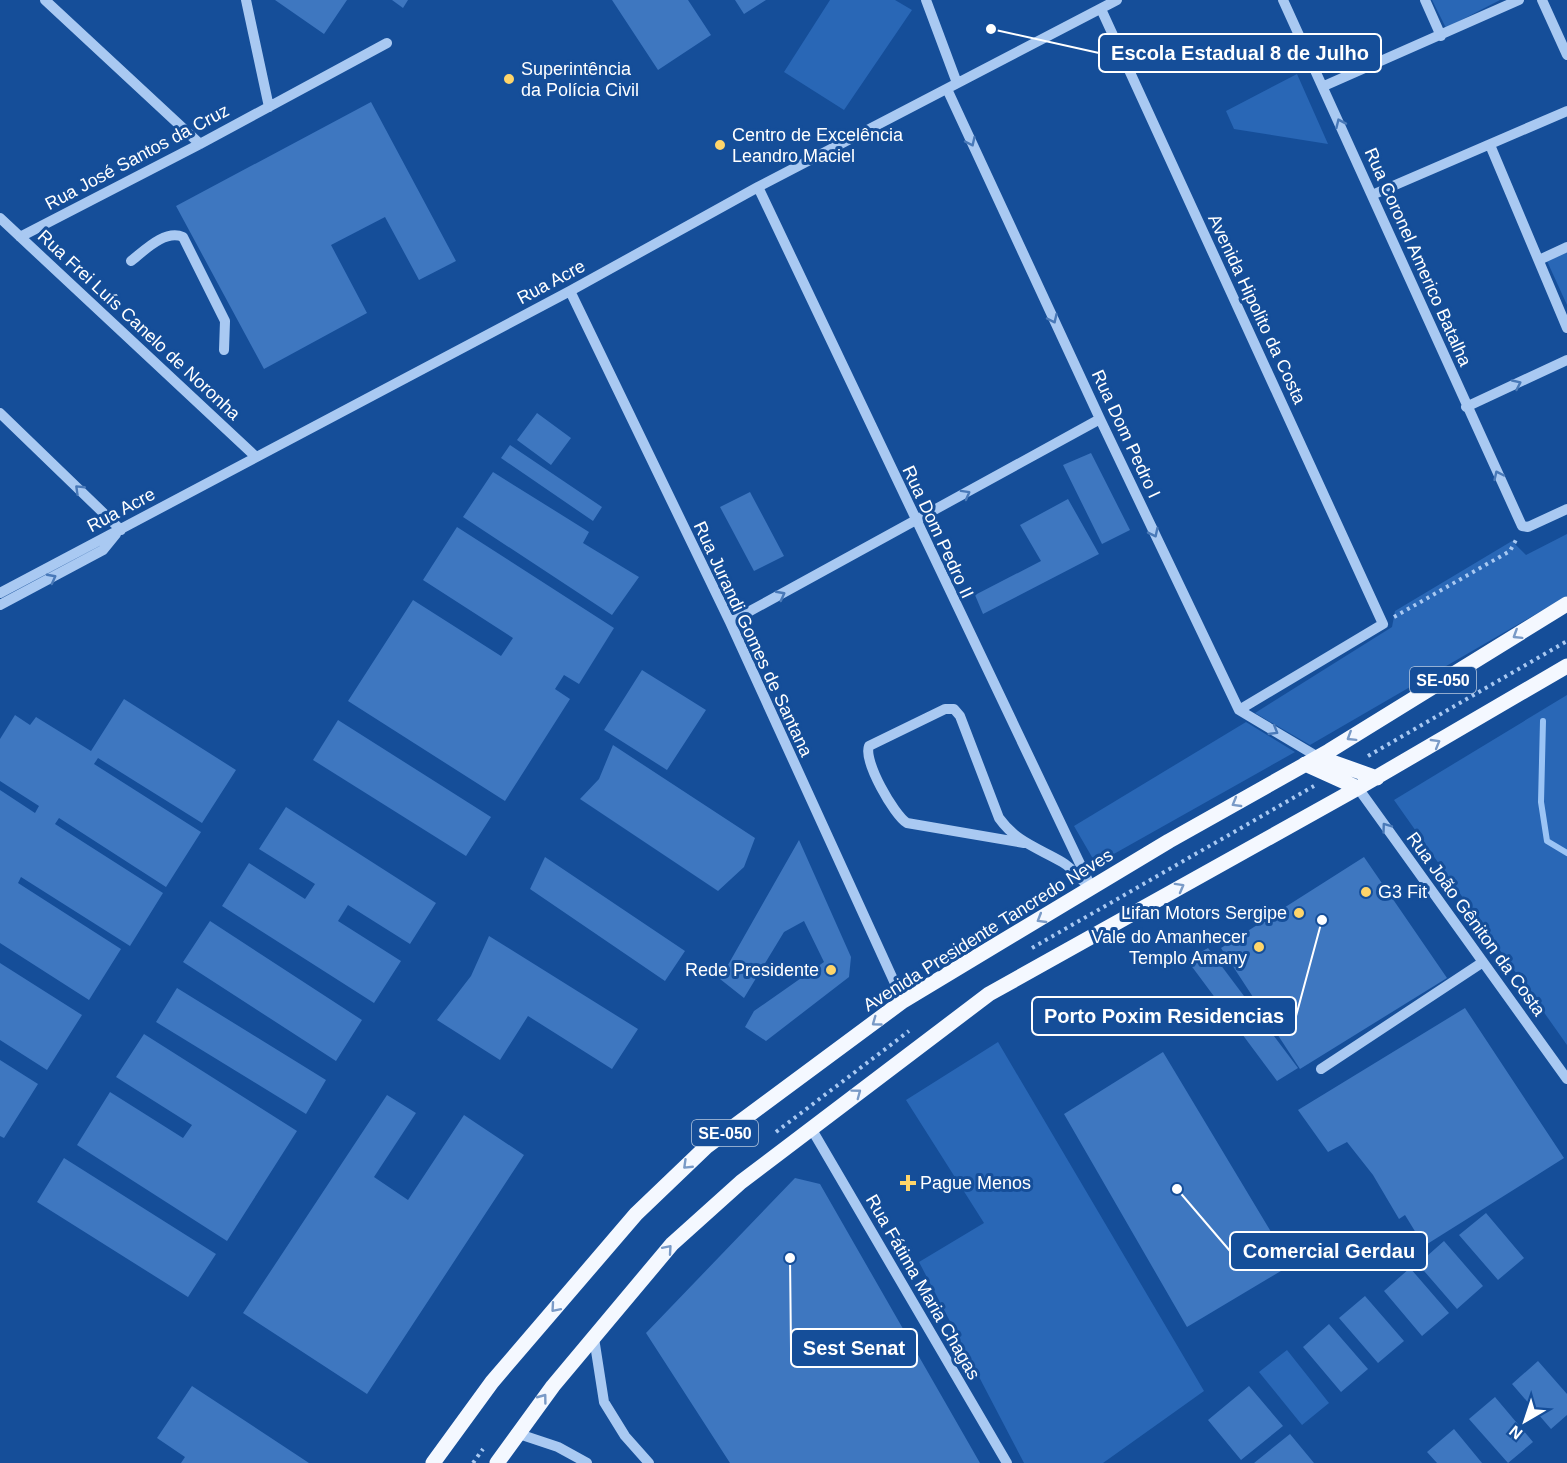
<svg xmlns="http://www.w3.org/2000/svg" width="1567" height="1463" viewBox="0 0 1567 1463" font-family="Helvetica,sans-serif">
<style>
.green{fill:#2967b6}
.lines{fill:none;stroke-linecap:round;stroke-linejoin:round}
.stream{stroke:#9bc4f5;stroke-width:6}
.building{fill:#3e77c0}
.path{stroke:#a9c9f2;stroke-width:4;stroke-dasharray:3 4.5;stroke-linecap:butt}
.minor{stroke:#a9c9f2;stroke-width:10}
.major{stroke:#f4f8ff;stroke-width:15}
.oneway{stroke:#4979b8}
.oneway2{stroke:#799ac7}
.poi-dot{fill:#ffd56a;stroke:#154e99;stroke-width:2}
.labels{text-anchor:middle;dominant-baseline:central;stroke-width:6;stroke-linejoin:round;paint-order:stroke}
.shield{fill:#154e99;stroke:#b9cae0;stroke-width:1.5}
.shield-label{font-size:16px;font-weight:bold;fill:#fff}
.poi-label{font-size:18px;fill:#fff;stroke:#154e99;text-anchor:start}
.street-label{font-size:18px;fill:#fff;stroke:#154e99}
.leader{fill:none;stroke:#fff;stroke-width:2}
.callout-dot{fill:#fff;stroke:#154e99;stroke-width:2}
.callout{fill:#154e99;stroke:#fff;stroke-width:2}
.callout-label{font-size:20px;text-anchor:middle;font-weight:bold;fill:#fff}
</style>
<rect width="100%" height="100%" fill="#154e99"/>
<path class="green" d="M830,0H895L912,10L844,110L784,72Z
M1432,0H1500L1446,28Z
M1297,74L1328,144L1234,129L1226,111Z
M1567,252V305L1547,261Z
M1567,534V596L1310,745L1255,713L1392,627L1395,611L1512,541L1526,555Z
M1567,695V1045L1394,800Z
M1246,722L1295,752L1096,864L1074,826Z
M998,1042L1204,1391L1103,1463H1024L919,1262L984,1223L906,1100Z
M1287,1350L1329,1403L1302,1425L1259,1372Z"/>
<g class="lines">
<path class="stream" d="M1543,721L1541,802L1547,841L1567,853"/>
</g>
<path class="building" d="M275,0H347L324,34Z
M392,0H408L403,8Z
M612,0H688L711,35L658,70Z
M735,0H766L744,14Z
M371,102L456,261L419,280L385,217L331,245L367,313L264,369L176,206Z
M537,413L571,438L551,465L517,440Z
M510,445L602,507L593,521L501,458Z
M1091,453L1130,530L1102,544L1063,465Z
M493,472L589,532L583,543L639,577L612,615L463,517Z
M750,492L784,556L754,571L720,507Z
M1068,499L1099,554L983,614L975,595L1041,561L1020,525Z
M457,527L614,628L579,684L564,675L555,689L570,699L505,801L348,701L413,600L501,656L513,638L423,580Z
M642,670L706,710L667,770L604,730Z
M124,699L236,770L202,823L98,758L94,764L201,832L166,887L59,818L55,824L163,893L130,946L21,877L18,883L121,949L89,1000L0,943V790L35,813L39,806L0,781V739L15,715L30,725L36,717L91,751Z
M338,720L491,817L466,856L313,760Z
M613,745L755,838L744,867L718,891L580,799L599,779Z
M286,807L436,903L410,944L348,905L338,921L401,961L374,1003L222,906L249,863L305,899L315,884L259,849Z
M799,840L851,957L849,977L766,1041L745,1027L754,1011L824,962L804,921L784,932L744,998L720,979Z
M545,857L685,951L665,981L530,889Z
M1364,857L1447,978L1300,1069L1221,948Z
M210,921L362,1020L336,1061L183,962Z
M489,936L638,1029L612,1069L528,1016L500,1060L437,1020L471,976Z
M1208,948L1298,1068L1277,1081L1187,960Z
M0,963L82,1015L47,1070L0,1040Z
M177,988L326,1080L306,1114L156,1022Z
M1465,1008L1564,1158L1424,1246L1405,1215L1399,1219L1373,1175L1347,1142L1328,1152L1298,1110Z
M144,1034L297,1131L227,1241L77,1145L110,1092L183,1138L192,1125L116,1077Z
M1163,1052L1291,1265L1187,1327L1064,1114Z
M0,1060L38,1084L4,1138L0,1136Z
M387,1095L416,1113L374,1177L408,1200L464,1115L524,1155L367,1394L243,1313Z
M64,1158L216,1254L188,1297L37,1202Z
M795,1178L820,1184L980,1463H730L646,1333Z
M1486,1213L1524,1258L1498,1280L1459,1235Z
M1444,1241L1483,1286L1457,1309L1418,1264Z
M1410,1268L1449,1313L1422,1336L1384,1291Z
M1365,1296L1404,1341L1378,1363L1339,1318Z
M1329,1324L1368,1369L1341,1392L1303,1347Z
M1538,1361L1567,1394V1415L1551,1429L1512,1384Z
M192,1386L309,1463H181L185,1457L157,1438Z
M1249,1386L1283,1426L1241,1460L1208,1420Z
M1495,1397L1533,1442L1508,1463L1469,1419Z
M1454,1429L1482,1463H1437L1427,1452Z
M1290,1434L1314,1463H1254Z"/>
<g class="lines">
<path class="path" d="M1394,617L1510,551L1517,538
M1368,756L1567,641
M1032,948L1314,786
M776,1132L909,1031
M473,1463L483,1449"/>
<path class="minor" d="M45,0L200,144
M246,0L269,107
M926,0L957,83
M1283,0L1522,526L1528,527L1567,509
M1425,0L1441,36
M1542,0L1567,55
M1101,9L1383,624L1239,710
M1324,86L1519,0
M947,89L1100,419L1239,710L1318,757
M1490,145L1567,328
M758,187L1092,889
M1372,195L1567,111
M0,218L255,456
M20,237L200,144L387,43
M1539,260L1567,247
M131,261C144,251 165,229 183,237L225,321L224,350
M570,291L730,622L903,1001
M1466,407L1567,360
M0,413L121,530
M0,593L570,291L758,187L1117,0
M0,605L103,550L116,534
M730,622L1100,419
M1358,788L1567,1079
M1024,843L907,823C894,815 863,761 869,746L945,709H954L960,716L999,818C1016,842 1038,848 1062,862C1071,867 1079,877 1087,885
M1321,1069L1483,962
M811,1128L1007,1463
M594,1338L604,1402L625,1436L649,1463
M516,1433L558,1447L587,1463"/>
<path class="major" d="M1318,757L1377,778
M1305,764L1358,788
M433,1463L492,1382L636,1214L706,1147L903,1001L1169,841L1329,751L1567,604
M497,1463L553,1386L672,1244L741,1182L989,994L1358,788L1567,666"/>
</g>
<defs><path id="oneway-chevron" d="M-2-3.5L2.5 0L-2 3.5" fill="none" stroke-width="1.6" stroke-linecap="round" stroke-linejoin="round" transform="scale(1.5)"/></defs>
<g class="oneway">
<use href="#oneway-chevron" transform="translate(1340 123) rotate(-114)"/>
<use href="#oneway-chevron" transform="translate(971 142) rotate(65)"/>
<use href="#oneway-chevron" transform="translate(1053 319) rotate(65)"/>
<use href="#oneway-chevron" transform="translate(1517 384) rotate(-25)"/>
<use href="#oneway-chevron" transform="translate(1498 475) rotate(-115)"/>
<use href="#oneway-chevron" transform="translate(79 489) rotate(-136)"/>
<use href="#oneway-chevron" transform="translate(966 494) rotate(-29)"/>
<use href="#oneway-chevron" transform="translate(1154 533) rotate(64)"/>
<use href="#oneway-chevron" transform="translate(52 578) rotate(-28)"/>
<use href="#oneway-chevron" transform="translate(781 595) rotate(-28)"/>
<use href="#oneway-chevron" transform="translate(1274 731) rotate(31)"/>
<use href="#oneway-chevron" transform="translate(1386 827) rotate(-126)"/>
</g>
<g class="oneway2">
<use href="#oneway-chevron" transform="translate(1517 635) rotate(148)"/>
<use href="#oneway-chevron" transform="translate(1351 737) rotate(148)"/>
<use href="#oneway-chevron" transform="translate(1436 743) rotate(-30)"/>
<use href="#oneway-chevron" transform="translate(1236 803) rotate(150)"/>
<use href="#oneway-chevron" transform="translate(1180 887) rotate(-29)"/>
<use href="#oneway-chevron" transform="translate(1041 919) rotate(149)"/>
<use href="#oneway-chevron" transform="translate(876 1022) rotate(144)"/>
<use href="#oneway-chevron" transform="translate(857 1093) rotate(-37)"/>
<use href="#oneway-chevron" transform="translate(687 1165) rotate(136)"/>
<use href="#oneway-chevron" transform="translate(668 1249) rotate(-49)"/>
<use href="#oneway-chevron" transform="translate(555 1308) rotate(131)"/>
<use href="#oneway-chevron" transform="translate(543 1398) rotate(-53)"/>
</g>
<g class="poi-dot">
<circle cx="509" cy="79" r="6"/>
<circle cx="720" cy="145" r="6"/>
<circle cx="1366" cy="892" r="6"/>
<circle cx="1299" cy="913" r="6"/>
<circle cx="1259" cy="947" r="6"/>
<circle cx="831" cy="970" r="6"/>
<path d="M905 1174h6v6h6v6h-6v6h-6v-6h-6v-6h6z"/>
</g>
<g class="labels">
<g class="shield">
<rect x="1410" y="667" width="66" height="26" rx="4.5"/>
<rect x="692" y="1120" width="66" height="26" rx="4.5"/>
</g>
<g class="shield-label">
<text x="1443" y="680">SE-050</text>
<text x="725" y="1133">SE-050</text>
</g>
<g class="poi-label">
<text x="521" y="69">Superintência<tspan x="521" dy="21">da Polícia Civil</tspan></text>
<text x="732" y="135">Centro de Excelência<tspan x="732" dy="21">Leandro Maciel</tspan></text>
<text x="1378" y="892">G3 Fit</text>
<text x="1287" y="913" text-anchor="end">Lifan Motors Sergipe</text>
<text x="1247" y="937" text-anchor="end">Vale do Amanhecer<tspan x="1247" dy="21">Templo Amany</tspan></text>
<text x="819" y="970" text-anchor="end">Rede Presidente</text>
<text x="920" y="1183">Pague Menos</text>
</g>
<g class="street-label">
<text transform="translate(137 157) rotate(-28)">Rua José Santos da Cruz</text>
<text transform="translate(1418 257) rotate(66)">Rua Coronel Americo Batalha</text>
<text transform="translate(551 282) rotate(-28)">Rua Acre</text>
<text transform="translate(1257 309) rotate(65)">Avenida Hipolito da Costa</text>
<text transform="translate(139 325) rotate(43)">Rua Frei Luís Canelo de Noronha</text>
<text transform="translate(1126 434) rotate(65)">Rua Dom Pedro I</text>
<text transform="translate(121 510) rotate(-28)">Rua Acre</text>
<text transform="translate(938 532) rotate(65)">Rua Dom Pedro II</text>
<text transform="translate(753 639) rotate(65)">Rua Jurandi Gomes de Santana</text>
<text transform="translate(1476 924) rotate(54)">Rua João Gêniton da Costa</text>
<text transform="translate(988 930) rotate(-32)">Avenida Presidente Tancredo Neves</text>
<text transform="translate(923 1287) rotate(60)">Rua Fátima Maria Chagas</text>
</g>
</g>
<path class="leader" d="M991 29L1099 53M1322 920L1296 1016M1177 1189L1230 1251M790 1258L791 1348"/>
<g class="callout-dot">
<circle cx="991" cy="29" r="6"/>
<circle cx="1322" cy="920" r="6"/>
<circle cx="1177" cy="1189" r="6"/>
<circle cx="790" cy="1258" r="6"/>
</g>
<g class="callout">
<rect x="1099" y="34" width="282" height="38" rx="6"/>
<rect x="1032" y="997" width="264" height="38" rx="6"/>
<rect x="1230" y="1232" width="197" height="38" rx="6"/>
<rect x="791" y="1329" width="126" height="38" rx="6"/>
</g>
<g class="callout-label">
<text x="1240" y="60">Escola Estadual 8 de Julho</text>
<text x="1164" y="1023">Porto Poxim Residencias</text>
<text x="1329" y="1258">Comercial Gerdau</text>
<text x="854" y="1355">Sest Senat</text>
</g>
<g transform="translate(1525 1421) rotate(219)" stroke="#154e99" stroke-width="4.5" paint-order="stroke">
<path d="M0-4.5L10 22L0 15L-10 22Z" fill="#ffffff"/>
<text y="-9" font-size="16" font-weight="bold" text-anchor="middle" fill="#ffffff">N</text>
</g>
</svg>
